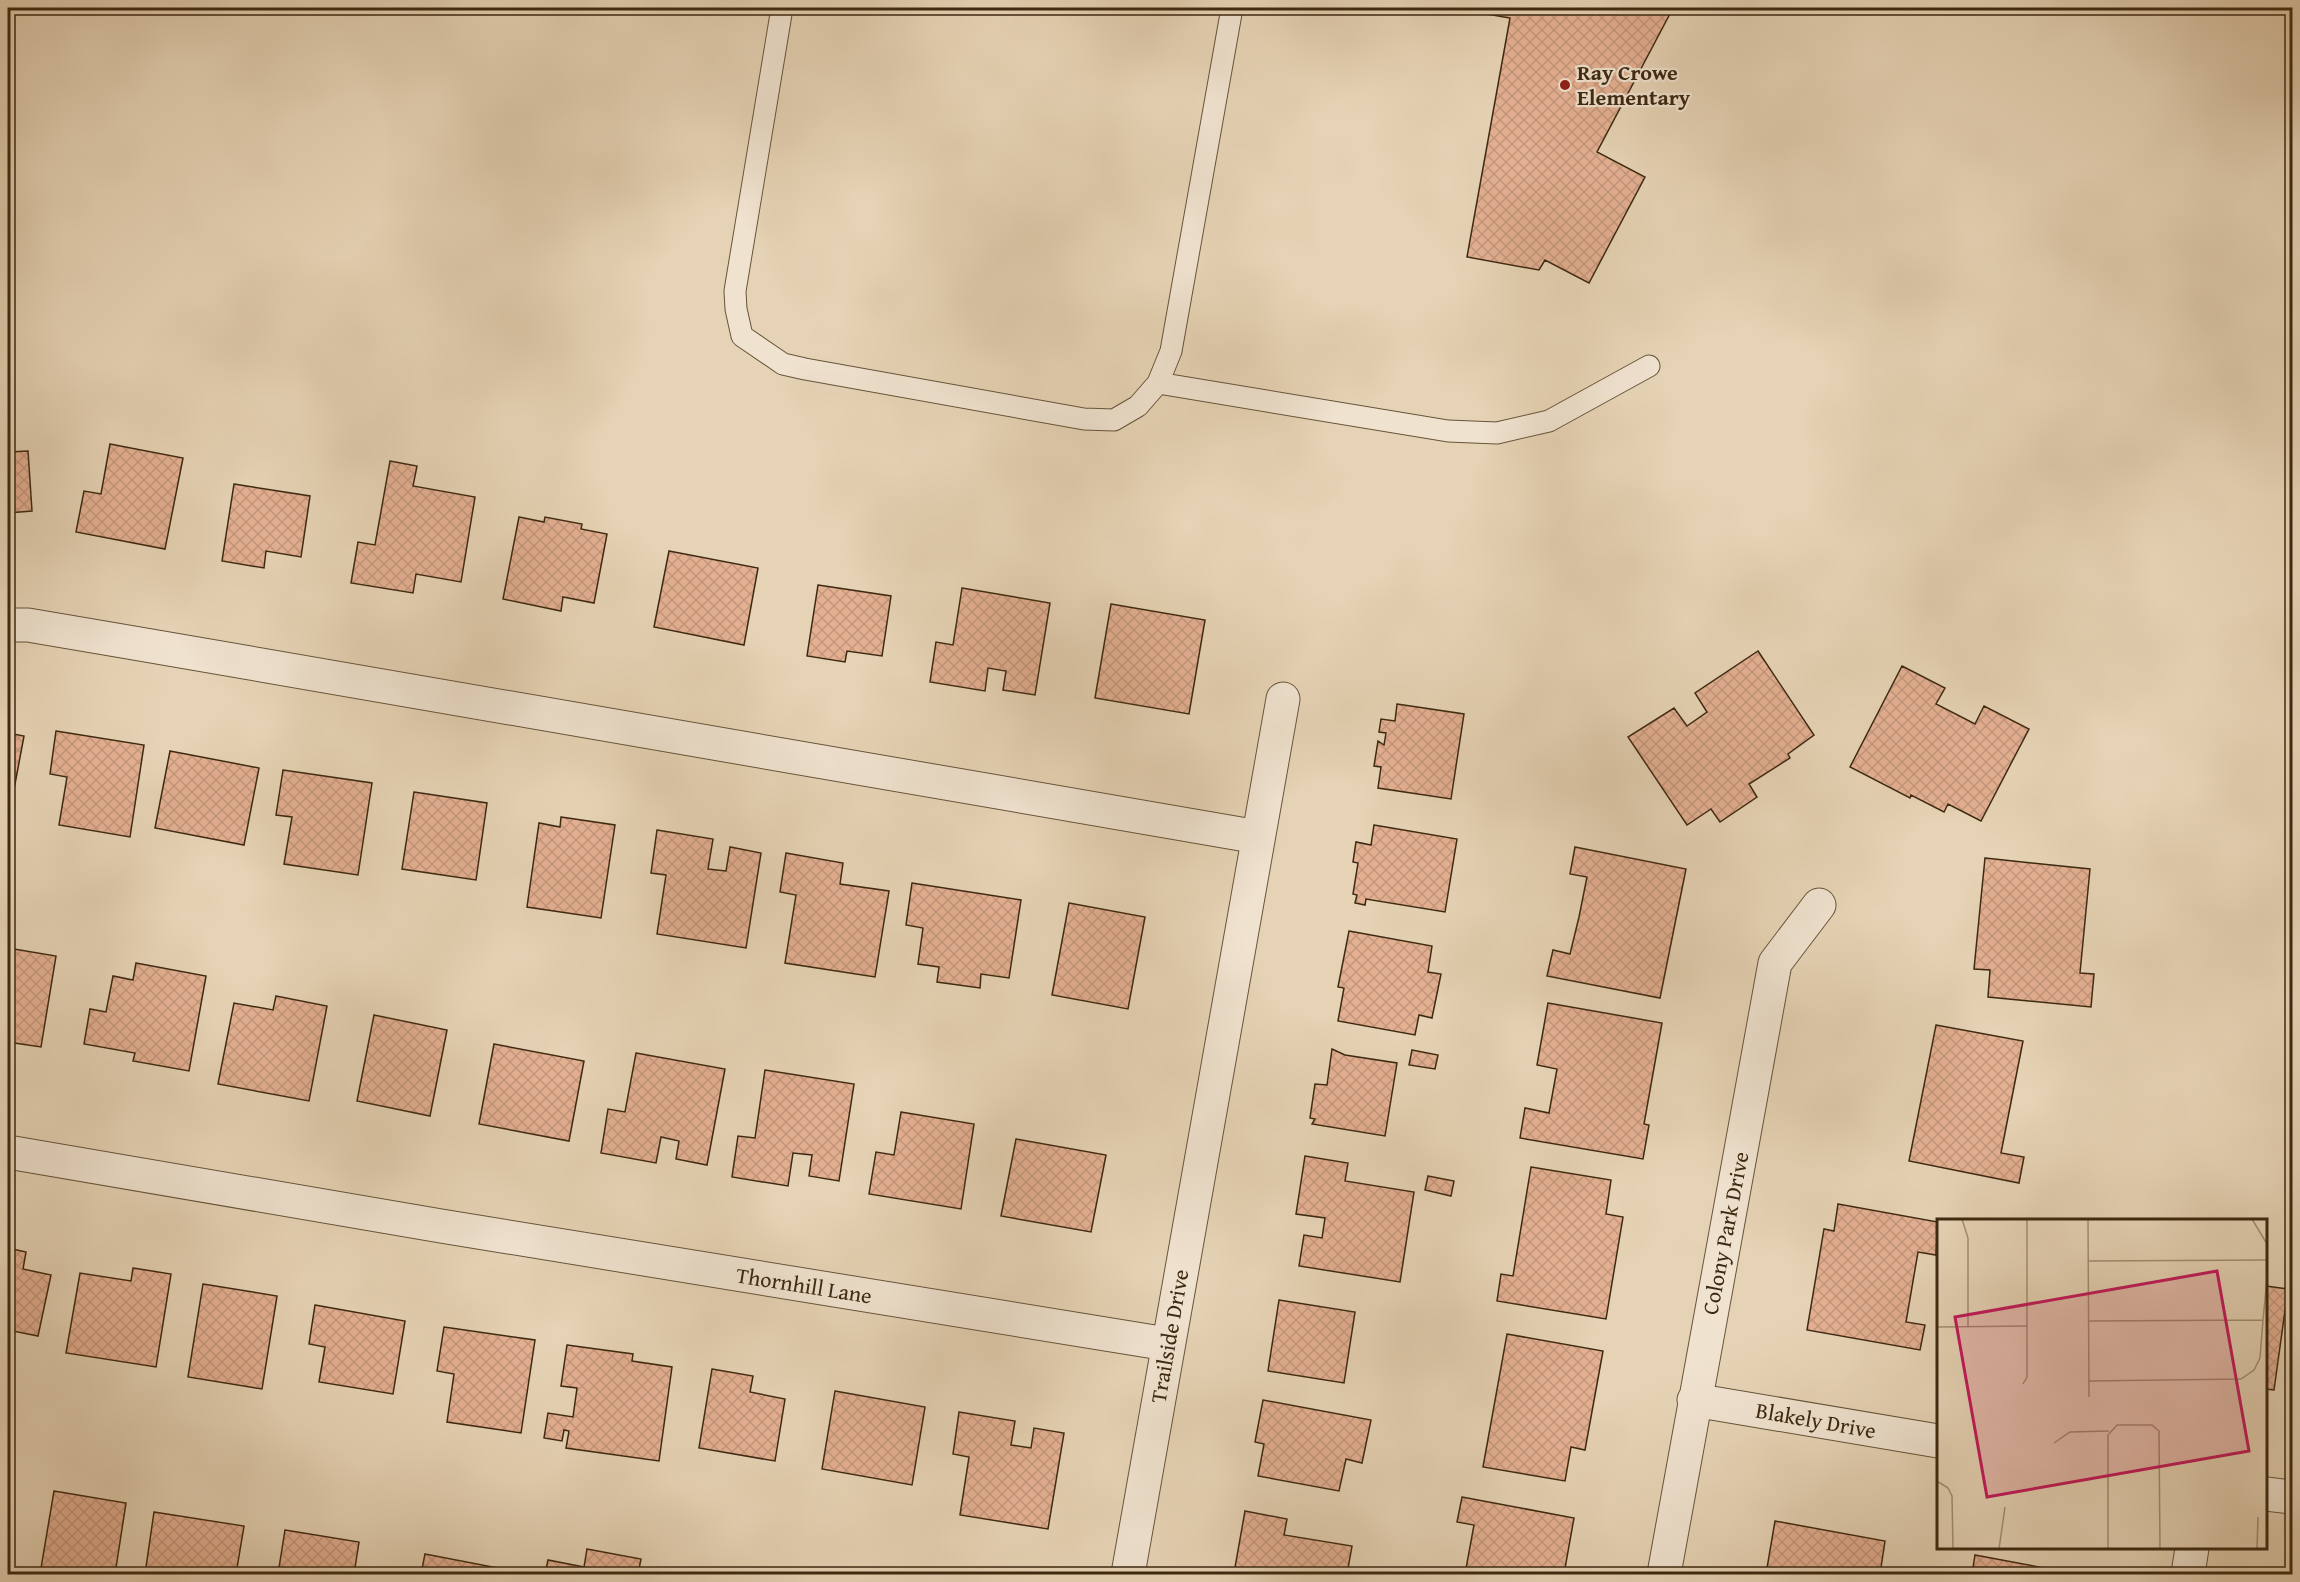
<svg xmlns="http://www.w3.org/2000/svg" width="2300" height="1582" viewBox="0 0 2300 1582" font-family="'Gentium Book Plus',serif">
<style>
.building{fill:url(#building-cross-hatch);stroke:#3d2911;stroke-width:1.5}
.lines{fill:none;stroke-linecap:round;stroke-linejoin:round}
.service-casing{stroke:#67543a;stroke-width:23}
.minor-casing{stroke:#67543a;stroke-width:35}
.service{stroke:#efe2cf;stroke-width:21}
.minor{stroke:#efe2cf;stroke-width:33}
.poi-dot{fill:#8f2418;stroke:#efe2cf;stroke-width:2}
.labels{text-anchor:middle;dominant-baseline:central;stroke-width:4.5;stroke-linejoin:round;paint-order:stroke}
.poi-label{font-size:22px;font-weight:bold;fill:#3d2911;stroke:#efe2cf;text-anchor:start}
.street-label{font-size:22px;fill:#3d2911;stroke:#efe2cf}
.inset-road{fill:none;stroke:#a28f73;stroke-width:1.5}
.view{fill:#c2185b;fill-opacity:0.15;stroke:#c2185b;stroke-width:3}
.inset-edge{fill:none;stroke:#3d2911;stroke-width:3}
</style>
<defs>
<pattern id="building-cross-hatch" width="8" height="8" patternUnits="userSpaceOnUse" patternTransform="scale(1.5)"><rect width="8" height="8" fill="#e4b092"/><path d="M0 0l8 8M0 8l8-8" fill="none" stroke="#c4977d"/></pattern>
</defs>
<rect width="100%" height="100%" fill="#e6d3b5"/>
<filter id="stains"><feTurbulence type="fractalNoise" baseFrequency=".00333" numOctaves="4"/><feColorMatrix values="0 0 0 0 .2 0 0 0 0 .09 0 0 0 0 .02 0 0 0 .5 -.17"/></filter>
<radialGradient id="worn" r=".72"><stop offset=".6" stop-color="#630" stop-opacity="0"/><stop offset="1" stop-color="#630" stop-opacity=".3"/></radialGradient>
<path class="building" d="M1484,8H1673L1597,152L1645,177L1589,283L1545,260L1539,270L1467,257L1510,18L1487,14Z
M110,444L183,458L165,549L76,532L84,491L101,494Z
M28,451L32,511L8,513V452Z
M390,461L417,466L413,486L475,497L461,582L416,574L413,593L351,583L358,542L375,545Z
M234,484L310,496L301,557L266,551L264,568L222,561Z
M519,517L544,522L545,517L582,524L581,529L607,534L594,603L563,597L561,611L503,599Z
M669,551L758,568L744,645L654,627Z
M818,585L891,596L882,656L847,651L845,662L807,656Z
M962,588L1050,603L1035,695L1003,690L1006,671L988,668L985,691L930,682L936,642L953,645Z
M1111,604L1205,620L1189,714L1095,698Z
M1758,651L1814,735L1788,754L1790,758L1749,784L1757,797L1720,822L1711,809L1687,825L1628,737L1674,708L1687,726L1707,712L1695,693Z
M1902,666L1945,688L1936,704L1975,724L1984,706L2029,729L1981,821L1948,804L1944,812L1911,795L1910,798L1850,767Z
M1397,704L1464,714L1451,799L1378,788L1381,767L1374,766L1378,741L1384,745L1386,733L1379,732L1381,719L1395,721Z
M56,731L144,745L130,837L59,825L67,777L50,774Z
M8,733L24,736L9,816H8Z
M170,751L259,768L244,845L155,828Z
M283,770L372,783L358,875L284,864L292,817L276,815Z
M414,792L487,803L476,880L402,869Z
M561,817L615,825L601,918L527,907L539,823L560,827Z
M1374,825L1457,839L1445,912L1366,899L1365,905L1355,903L1357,895L1353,894L1358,863L1353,862L1356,842L1371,845Z
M657,830L713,839L708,869L726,871L730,847L761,853L746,948L657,934L666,875L651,873Z
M1575,847L1686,869L1660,998L1547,976L1553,950L1570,954L1579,917L1587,877L1570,874Z
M786,853L843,863L840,884L889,891L875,977L785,963L796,895L780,892Z
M1985,858L2090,869L2080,973L2094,974L2091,1007L1988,997L1990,970L1974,969Z
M912,883L1021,900L1009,978L981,974L980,988L937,982L939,967L918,964L923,928L906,925Z
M1069,903L1145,917L1128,1009L1052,995Z
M1349,931L1432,946L1428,972L1441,974L1432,1018L1419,1015L1415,1035L1338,1021L1344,988L1338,987Z
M8,948L56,956L41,1047L8,1042Z
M136,963L206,976L189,1071L133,1061L135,1053L84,1044L90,1009L106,1012L113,976L133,980Z
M276,996L327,1006L309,1101L218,1084L234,1003L273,1010Z
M1548,1003L1662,1023L1644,1124L1649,1125L1643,1159L1520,1138L1525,1108L1549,1113L1557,1069L1537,1065Z
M374,1015L447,1030L430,1116L357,1101Z
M1936,1025L2023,1041L2001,1153L2024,1157L2019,1183L1909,1161Z
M494,1044L584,1061L569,1141L479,1124Z
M1332,1049L1345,1055L1397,1063L1385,1136L1312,1124L1315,1119L1310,1118L1315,1084L1327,1085Z
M1412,1050L1438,1055L1435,1069L1409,1065Z
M636,1053L725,1069L707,1165L676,1159L679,1141L661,1137L656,1163L601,1153L608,1109L625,1112Z
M765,1070L854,1084L839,1181L809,1176L812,1155L793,1153L788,1186L732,1177L738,1136L755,1138Z
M901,1112L974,1124L961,1209L869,1194L876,1152L894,1155Z
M1016,1139L1106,1155L1091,1232L1001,1216Z
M1305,1156L1348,1163L1345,1181L1414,1192L1400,1282L1299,1266L1304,1235L1322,1238L1325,1218L1296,1214Z
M1531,1167L1611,1180L1606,1214L1623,1217L1606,1319L1497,1301L1501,1274L1513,1276Z
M1428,1176L1454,1181L1451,1196L1425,1190Z
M1838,1204L1938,1222L1936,1255L1918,1252L1906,1322L1925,1325L1920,1350L1807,1330L1824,1229L1834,1231Z
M8,1248L26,1252L23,1269L51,1275L38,1336L8,1330Z
M133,1268L171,1274L156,1367L66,1353L80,1273L131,1281Z
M203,1284L277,1296L262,1389L188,1377Z
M2266,1286L2288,1289L2274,1390L2266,1389Z
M1279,1300L1355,1312L1344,1383L1268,1371Z
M315,1305L405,1321L393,1394L319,1382L325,1347L309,1344Z
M444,1327L535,1340L521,1433L447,1422L454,1374L437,1371Z
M1507,1334L1603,1351L1585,1450L1571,1447L1565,1481L1483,1467Z
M567,1345L633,1354L632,1361L672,1367L659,1461L566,1448L569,1431L564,1430L562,1441L544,1438L548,1413L573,1417L577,1388L561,1386Z
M712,1369L753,1376L750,1392L785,1399L775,1461L699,1448Z
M835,1391L925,1407L912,1485L822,1469Z
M1263,1400L1371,1420L1362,1463L1346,1459L1339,1491L1258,1476L1264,1444L1255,1442Z
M959,1412L1015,1421L1011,1445L1031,1448L1034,1428L1064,1433L1048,1529L960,1515L969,1457L953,1454Z
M54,1491L126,1503L115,1574H40Z
M1462,1497L1574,1518L1564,1574H1465L1474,1525L1457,1522Z
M1245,1511L1287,1519L1284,1535L1352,1546L1347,1574L1234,1573Z
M154,1512L244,1526L236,1574H145Z
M1775,1521L1885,1541L1880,1574H1766Z
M285,1530L359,1542L354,1574H278Z
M587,1549L641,1559L638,1574H545L548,1560L584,1567Z
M425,1554L498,1568L496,1574H421Z
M1975,1555L2076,1574H1972Z"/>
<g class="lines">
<g class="service-casing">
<path id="service" d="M782,8L735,291L736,309L742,336L783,364L805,369L1084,419L1114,420L1138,406L1158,383L1171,351L1232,8
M1158,383L1448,431L1497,433L1549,421L1649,366"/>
</g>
<g class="minor-casing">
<path id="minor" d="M8,625H28L128,642L1258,837
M8,1152L441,1226L1167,1344
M1694,1400L1938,1441
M2266,1494L2292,1497
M1128,1574L1283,699
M1664,1574L1775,963L1819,905
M2188,1574L2192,1548"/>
</g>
<use href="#service" class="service"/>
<use href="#minor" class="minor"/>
</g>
<circle class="poi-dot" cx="1565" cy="85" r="6"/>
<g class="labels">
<g class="poi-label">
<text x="1577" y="72">Ray Crowe<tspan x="1577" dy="25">Elementary</tspan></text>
</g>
<g class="street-label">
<text transform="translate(1725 1233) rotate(-79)">Colony Park Drive</text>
<text transform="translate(804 1285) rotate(9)">Thornhill Lane</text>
<text transform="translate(1169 1336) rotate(-80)">Trailside Drive</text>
<text transform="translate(1816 1420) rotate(10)">Blakely Drive</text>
</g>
</g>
<g transform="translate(1937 1219)">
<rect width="330" height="330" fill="#e6d3b5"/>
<path class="inset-road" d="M25,0L31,19V107M151,0L152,178M315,0L330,25M152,42L330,41M152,102L326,101L330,60M0,108L91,107M152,162L304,160L317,151L323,139L326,101M86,165L90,158V0M117,224L133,213L172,212M0,262L11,269L15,277L16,330M62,330L68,288M171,330V216L180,206H215L222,212L223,330M320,330L321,298"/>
<path class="view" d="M280,52L312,232L50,278L18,98Z"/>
<rect width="330" height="330" class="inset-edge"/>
</g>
<rect width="2300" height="1582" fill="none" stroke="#e6d3b5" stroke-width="30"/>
<rect x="9" y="9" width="2282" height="1564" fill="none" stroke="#3d2911" stroke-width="3"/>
<rect x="15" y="15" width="2270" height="1552" fill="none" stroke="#3d2911" stroke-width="1.5"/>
<rect width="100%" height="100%" filter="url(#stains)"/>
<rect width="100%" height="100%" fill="url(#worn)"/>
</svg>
